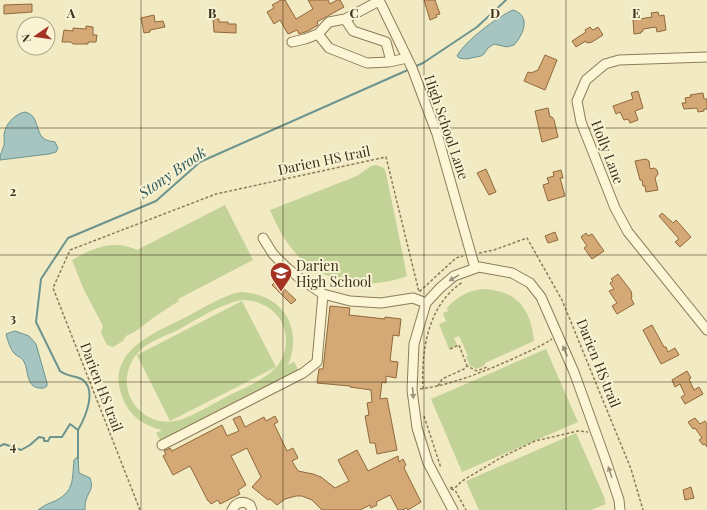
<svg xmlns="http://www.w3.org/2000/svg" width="707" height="510" viewBox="0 0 707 510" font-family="'Playfair Display',serif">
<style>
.green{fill:#c3d296;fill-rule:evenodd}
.water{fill:#a6c5c0;stroke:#6b948f}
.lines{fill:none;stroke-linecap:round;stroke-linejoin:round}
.stream{stroke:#6b948f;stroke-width:2}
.building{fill:#d4a976;stroke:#90683b}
.minor-casing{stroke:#8e7c58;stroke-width:11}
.path{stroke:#8e7c58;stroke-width:1.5;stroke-dasharray:3 2;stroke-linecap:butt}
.minor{stroke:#fcf6d7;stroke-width:9}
.oneway{fill:#9c947a}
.grid{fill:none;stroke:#3d311d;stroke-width:1;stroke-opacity:0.55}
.labels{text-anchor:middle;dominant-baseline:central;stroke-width:4;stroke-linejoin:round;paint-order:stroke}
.street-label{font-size:14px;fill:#3d311d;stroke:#f9f3d4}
.poi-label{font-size:14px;fill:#3d311d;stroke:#f9f3d4;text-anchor:start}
.water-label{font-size:15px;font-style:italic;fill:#2b5a5e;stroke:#f9f3d4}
.grid-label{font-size:13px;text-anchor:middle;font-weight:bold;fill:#3d311d;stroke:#f9f3d4;stroke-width:4;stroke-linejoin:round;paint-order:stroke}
</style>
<rect width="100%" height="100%" fill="#f2eac3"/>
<path class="green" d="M376,165L384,168L386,173L407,276C368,291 321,284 293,250C283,238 276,224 270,210L357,176L371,166Z
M225,205L253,260L178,299L179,301L157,315L136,331L126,336L123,341L113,347L107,345L101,333L103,326L84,290L72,260C93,248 114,239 137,250Z
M482,289C516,290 531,308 534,341L485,363V365L477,369L470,366L466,357L468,356L459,336L454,338L457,345L449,349L439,324L446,321L443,313L448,311L447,308C457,297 467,291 482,289Z
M240,292C282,293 304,327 288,365L294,362L299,371L161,442L156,433L162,430C144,426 130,416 123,399C103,351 155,333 188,316C205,307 222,296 240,292ZM241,300C257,300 271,306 280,319C284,326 286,334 286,342C285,374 251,384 228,396C213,404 199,412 185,418C149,434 113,396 132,361C134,357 138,353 141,349C151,341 165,336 176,331C196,320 218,305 241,300Z
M242,301L276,367L170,421L137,355Z
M546,349L578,422L462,472L431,399Z
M576,433L605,499L604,500L606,504L591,510H479L466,481Z"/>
<path class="water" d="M513,10C532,16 523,35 514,45L507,47L494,44L488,48L484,54L481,56L466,59L459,58L457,56C465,41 497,17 513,10Z
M25,112C39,115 35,130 43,138C46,141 51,141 55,142L58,148L56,152L49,154L0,160C0,153 1,154 3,148C5,145 4,140 4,135C5,125 14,114 25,112Z
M15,331L29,336L36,344L47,383V386L44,388C24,390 30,370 23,360C21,357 18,357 15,354C10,349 8,341 6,334Z
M78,456L79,473L90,478C94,490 89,490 86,500C85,503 85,507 85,510H38C43,506 49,503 55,501C75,491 72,479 74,460Z"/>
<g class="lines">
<path class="stream" d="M414,67L423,63L477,27L506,0
M78,430C85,418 97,391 83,380C78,376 68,377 60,371L36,322L41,279L68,238L156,201L200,162L410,69
M0,446L4,444L21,450L30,445L39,437L44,438V441H48L50,437H62L70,424L78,430
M78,459V430"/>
</g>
<path class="building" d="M281,0H285L296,19L313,9L308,0H328L330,4L337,0H340L344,7L317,22L318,25L308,31L299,34L297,30L288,34L280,20L274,24L267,12L274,8L272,5Z
M424,0H435L440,14L436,15L437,17L430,20Z
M32,4V12L4,14V5Z
M658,12L659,16L664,15L666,30L657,32L656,27L643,29V31L641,32V33L634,34L633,20L652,17L651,13Z
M154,15L155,22L163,21L165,27L150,30V32L144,33L141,18Z
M213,19H219V22H228V24H236V33L214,32Z
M86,26L93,27V35H97L96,42H88V44H73L71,42H62L64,30L73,31V28L86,29Z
M590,27L593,30L598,27L603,35L592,42L587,43L586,41L576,47L572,41L586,32L585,30Z
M545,55L557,60L545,90L524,81L528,72L531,73L538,70Z
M638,91L643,108L635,111L638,120L630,123L628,119L624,120L620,112L616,114L613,106L633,99L631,93Z
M703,93L704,99H707V109H704V111L698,112L697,108L684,109L682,103H686L685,98L691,97L690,95Z
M548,108L550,117H552L554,120L558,137L542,142L535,111Z
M646,159L649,161L650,169L654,168L657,170L658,174L655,178L658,190L646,192L645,186H643L642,180H640L635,161Z
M486,169L496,192L489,195L477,173Z
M561,170L563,178H560L565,196L548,201L543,185L549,183L547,178L554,176L553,172Z
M662,213L673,223L676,220L691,237L680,247L675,242L679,239L659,216Z
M555,232L558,240L548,243L545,236Z
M586,233L588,236L592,234L604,251L592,259L584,248L587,246L581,237Z
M618,274L631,291L632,297L631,298L634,304L617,314L612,306L617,303L609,291L614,289L610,283L613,281L611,279Z
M276,281L296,300L291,304L272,285Z
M330,306L350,308L349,315L385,319V317L401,319L399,336L393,335L390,361L398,362L396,378L386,376V383L382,382L380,399L387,398L397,450L377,454L375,443H370L365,416L369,415L367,403L372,402L371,390L350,387V386L317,383L319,369H323Z
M652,325L664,347H666L668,352L675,348L679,355L661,364L643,330Z
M687,371L691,378L689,379L694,390L699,387L703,394L685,404L681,397L685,395L680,384L675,387L672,380Z
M240,416L245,427L264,417L266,421L275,416L278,422L274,424L287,451L293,448L298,458L292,461L298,471L313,474L321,477L335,488L349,481L338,460L357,450L368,471L398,456L399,462L403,459L406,465L404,467L405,470L421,502L408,510L406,508L403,510H398L390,495L376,502L377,505L371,508L370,505L360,510H322L312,500L302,496H296L285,499L277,505L270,499L268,500L252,487L261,477L247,448L231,456L246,485L238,490L240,494L220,504L218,500L211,504L209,501H208L190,466L173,475L163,456L166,454L164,451L170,448L172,451L222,425L227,436L239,431L233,419Z
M695,418L700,424L705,421L707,424V447L705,444L703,445L699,440L702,438L695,428L693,429L688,422Z
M691,487L694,498L685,500L683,490Z"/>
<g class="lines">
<g class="minor-casing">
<path id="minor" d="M379,0L412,68L437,134L475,268
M345,19L353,31L386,42L391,61
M318,34L329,48L367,63L389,62L407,58
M292,42L305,39L318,34L329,22L345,19L379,1
M707,57L619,60L605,64L586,80L577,101L581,122L615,208L628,232L707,330
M263,238L273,254L286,267L302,280L323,294L350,301L381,303L413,298L426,303
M162,445L303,373L317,362L323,294
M232,510C236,502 243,500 250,505L252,510
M453,510L428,463L417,428L412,390L414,344L426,303L440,288L454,276L479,267L512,273L530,283L541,297L574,372L606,461L619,500L620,510"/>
</g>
<path class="path" d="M479,253L494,250L527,238L562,300L631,469L643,510
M450,349L459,345L467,366
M438,386L442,379L464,369L467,366L477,371L487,367
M420,389C451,385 480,373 508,361C523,354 538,348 552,339
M423,389C421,350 428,304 463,282
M424,416L441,468
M450,488L456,487L462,481L502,457L535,441L578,431L588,432
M451,489L455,490L466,510
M140,510L53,288L70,250L216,194L386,157L419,292L456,258L463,256"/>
<use href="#minor" class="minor"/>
</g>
<defs><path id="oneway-solid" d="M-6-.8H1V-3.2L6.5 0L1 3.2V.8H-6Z"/></defs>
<g class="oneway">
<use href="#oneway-solid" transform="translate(454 278) rotate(149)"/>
<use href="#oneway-solid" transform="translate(565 351) rotate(-113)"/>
<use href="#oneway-solid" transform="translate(413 393) rotate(85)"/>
<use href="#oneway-solid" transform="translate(610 472) rotate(-108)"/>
</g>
<path class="grid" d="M141,0V510M283,0V510M424,0V510M566,0V510M0,128H707M0,255H707M0,382H707"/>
<defs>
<g id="school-pin" transform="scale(1.15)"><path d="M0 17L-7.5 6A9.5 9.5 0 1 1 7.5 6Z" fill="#a33222" stroke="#f9f3d4"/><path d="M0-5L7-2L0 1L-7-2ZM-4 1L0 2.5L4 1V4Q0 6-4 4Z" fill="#fff"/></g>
</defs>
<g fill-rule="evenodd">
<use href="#school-pin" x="281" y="273"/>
</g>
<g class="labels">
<g class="street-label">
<text transform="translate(447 127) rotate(71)">High School Lane</text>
<text transform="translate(608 152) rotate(69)">Holly Lane</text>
<text transform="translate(324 160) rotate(-12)">Darien HS trail</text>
<text transform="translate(599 363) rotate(68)">Darien HS trail</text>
<text transform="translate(102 387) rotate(69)">Darien HS trail</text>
</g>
<g class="poi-label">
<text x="296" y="265">Darien<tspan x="296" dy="16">High School</tspan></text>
</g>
<g class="water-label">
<text transform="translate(172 172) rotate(-35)">Stony Brook</text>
</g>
</g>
<g class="grid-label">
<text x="71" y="18">A</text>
<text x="212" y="18">B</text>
<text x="354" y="18">C</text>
<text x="495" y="18">D</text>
<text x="636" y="18">E</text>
<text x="13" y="196">2</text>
<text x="13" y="323">3</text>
<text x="13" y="451">4</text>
</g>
<g transform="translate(36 36) rotate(257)"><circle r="19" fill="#f9f3d4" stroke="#aea58b"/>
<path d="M0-3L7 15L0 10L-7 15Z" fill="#a33222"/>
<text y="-6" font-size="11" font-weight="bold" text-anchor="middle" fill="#3d311d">N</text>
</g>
</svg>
